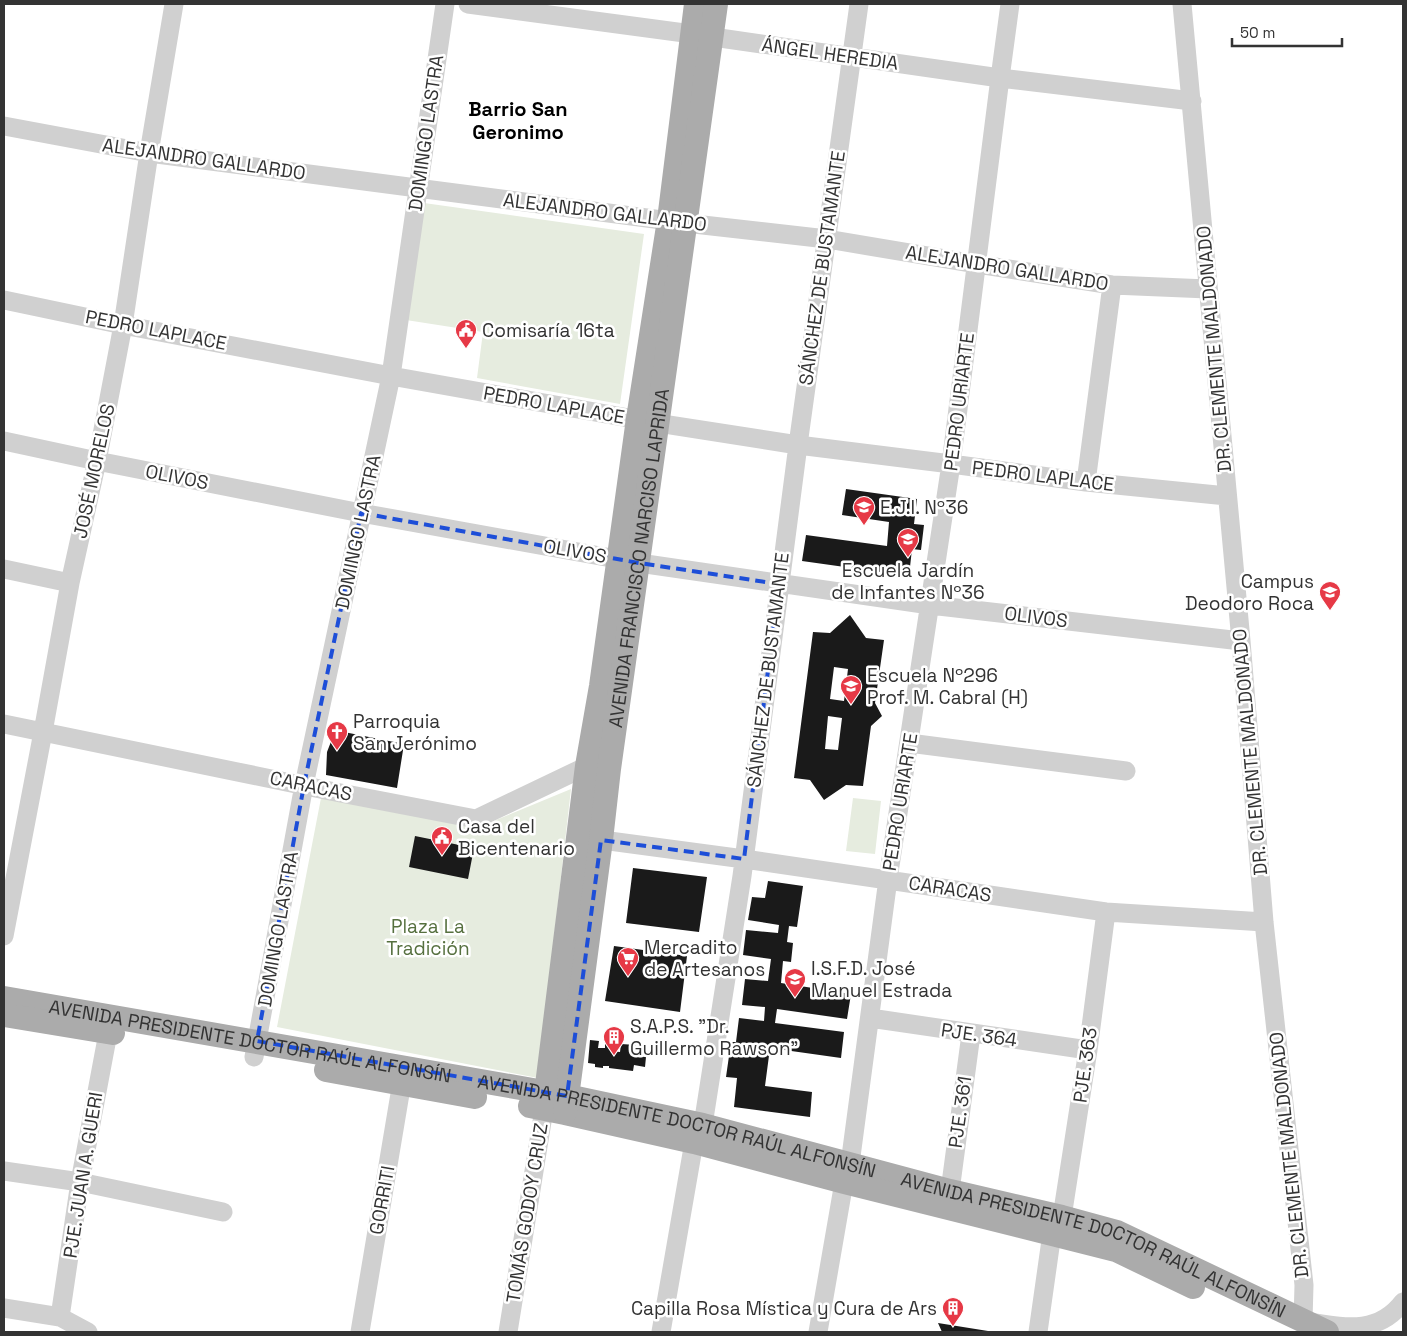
<svg xmlns="http://www.w3.org/2000/svg" width="1407" height="1336" viewBox="0 0 1407 1336" font-family="'Space Grotesk',sans-serif">
<style>
.green{fill:#e6ecdf}
.building{fill:#1a1a1a;fill-rule:evenodd}
.lines{fill:none;stroke-linecap:round;stroke-linejoin:round}
.minor{stroke:#d0d0d0;stroke-width:19}
.major{stroke:#ababab;stroke-width:24}
.marked{fill:none;stroke:#1d4ed8;stroke-width:4;stroke-dasharray:10 6;stroke-linejoin:round}
.labels{text-anchor:middle;dominant-baseline:central;stroke-width:5;stroke-linejoin:round;paint-order:stroke}
.street-label{font-size:19px;fill:#333;stroke:#fff}
.poi-label{font-size:19px;fill:#333;stroke:#fff;text-anchor:start}
.park-label{font-size:19px;fill:#56703f;stroke:#fff}
.neighbourhood-label{font-size:20px;font-weight:bold;fill:#000;stroke:#fff}
</style>
<rect width="100%" height="100%" fill="#fff"/>
<path class="green" d="M424,203L644,234L620,404L477,378L483,332L406,320Z
M571,789L538,1078L277,1027L321,798L479,827Z
M853,798L881,801L875,854L846,851Z"/>
<path class="building" d="M846,489L917,499L914,524L924,525L921,550L912,549L909,576L802,561L806,535L887,546L889,522L842,515Z
M850,615L866,638L884,640L875,703L882,716L871,726L863,786L846,785L824,800L810,780L794,778L813,632L830,633ZM834,667L848,669L844,701L830,699ZM828,716L842,718L838,750L825,749Z
M344,732L404,744L397,788L326,775L327,752L332,739L343,741Z
M415,836L474,848L468,879L409,867Z
M633,868L707,877L699,932L626,923Z
M768,881L803,886L797,927L789,926L787,942L793,943L791,962L783,961L781,983L851,994L847,1019L777,1009L775,1023L844,1032L841,1058L770,1048L765,1086L812,1092L810,1117L734,1107L737,1078L726,1077L731,1042H736L739,1018L764,1021L765,1007L742,1005L745,979L768,981L771,959L743,955L746,930L778,933L779,925L748,920L752,897L765,898Z
M614,946L687,956L680,1012L605,1001Z
M590,1040L599,1041L598,1048H605V1040L611,1041L610,1051L620,1052L621,1044L636,1045L634,1056L646,1057L645,1067L634,1065L633,1071L609,1068V1066H603V1068L595,1067V1064L588,1063Z
M938,1323L988,1331V1332H942Z"/>
<g class="lines">
<path class="minor" d="M468,4L692,34L1000,78L1192,101
M1182,4L1241,641L1264,922L1304,1285L1303,1321C1343,1327 1377,1336 1403,1302
M4,126L149,153L685,223L827,239L976,264L1112,285L1208,289
M4,300L123,325L391,376L657,423L798,445L951,464L1086,482L1227,496
M4,441L97,461L361,513L639,563L930,605L1241,641
M1086,482L1112,285
M4,569L70,583
M4,724L325,790L476,819L587,766L598,767
M909,743L1126,771
M587,838L744,859L1106,912L1264,922
M4,936L43,732L70,583L97,461L123,325L149,153L174,4
M870,1018L1088,1050
M254,1057L304,785L391,376L445,4
M4,1171L80,1182L223,1212
M950,1191L971,1034
M4,1308L60,1317L88,1332
M60,1317L80,1182L108,1033
M360,1332L404,1070
M508,1332L546,1097
M661,1332L694,1142L703,1125L742,876L798,445L859,4
M818,1332L844,1182L850,1164L888,879L951,464L1000,78L1010,4
M1038,1332L1052,1233L1062,1217L1088,1050L1106,912"/>
<g class="major">
<path id="s1" d="M4,998L567,1096L703,1125L950,1191L1062,1217L1117,1232L1327,1332"/>
<path d="M4,1015L113,1033"/>
<path d="M326,1070L475,1097"/>
<path d="M546,1093L587,766L601,686L638,419L669,220L696,4"/>
<path d="M530,1106L565,1113L694,1142L844,1182L1116,1250L1193,1287"/>
<path id="s2" d="M565,1112L601,840L609,769L716,4"/>
</g>
</g>
<path class="marked" d="M361,513L639,563L779,584L744,859L601,840L567,1096L257,1041L304,785Z"/>
<defs>
<g id="civic-pin" transform="scale(1.125)"><path d="M0 17L-7.5 6A9.5 9.5 0 1 1 7.5 6Z" fill="#e63946" stroke="#fff"/><path d="M-.6-6.5H3V-4.5H.6V-3L4-1V1h2V6H-6V1h2V-1L-.6-3ZM-1.2 2.5V6h2.4V2.5Z" fill="#fff"/></g>
<g id="school-pin" transform="scale(1.125)"><path d="M0 17L-7.5 6A9.5 9.5 0 1 1 7.5 6Z" fill="#e63946" stroke="#fff"/><path d="M0-5L7-2L0 1L-7-2ZM-4 1L0 2.5L4 1V4Q0 6-4 4Z" fill="#fff"/></g>
<g id="university-pin" transform="scale(1.125)"><path d="M0 17L-7.5 6A9.5 9.5 0 1 1 7.5 6Z" fill="#e63946" stroke="#fff"/><path d="M0-5L7-2L0 1L-7-2ZM-4 1L0 2.5L4 1V4Q0 6-4 4Z" fill="#fff"/></g>
<g id="church-pin" transform="scale(1.125)"><path d="M0 17L-7.5 6A9.5 9.5 0 1 1 7.5 6Z" fill="#e63946" stroke="#fff"/><path d="M-1.2-6h2.4v3.5h3.3v2.4h-3.3V6h-2.4V-.1h-3.3v-2.4h3.3Z" fill="#fff"/></g>
<g id="supermarket-pin" transform="scale(1.125)"><path d="M0 17L-7.5 6A9.5 9.5 0 1 1 7.5 6Z" fill="#e63946" stroke="#fff"/><path d="M-6-5.5h2.5l.6 2H6L4.5 2H-2.5L-4.4-4H-6ZM-1.5 3.2a1.3 1.3 0 1 0 .1 0ZM3 3.2a1.3 1.3 0 1 0 .1 0Z" fill="#fff"/></g>
<g id="building-pin" transform="scale(1.125)"><path d="M0 17L-7.5 6A9.5 9.5 0 1 1 7.5 6Z" fill="#e63946" stroke="#fff"/><path d="M-4-6H4V6H1V3H-1V6H-4ZM-2.5-4.3h1.7v1.8h-1.7ZM.8-4.3h1.7v1.8H.8ZM-2.5-1h1.7V.8h-1.7ZM.8-1h1.7V.8H.8Z" fill="#fff"/></g>
</defs>
<g fill-rule="evenodd">
<use href="#civic-pin" x="466" y="330"/>
<use href="#school-pin" x="864" y="507"/>
<use href="#school-pin" x="908" y="539"/>
<use href="#university-pin" x="1330" y="592"/>
<use href="#school-pin" x="851" y="686"/>
<use href="#church-pin" x="337" y="732"/>
<use href="#civic-pin" x="442" y="837"/>
<use href="#supermarket-pin" x="628" y="958"/>
<use href="#university-pin" x="795" y="979"/>
<use href="#building-pin" x="614" y="1037"/>
<use href="#building-pin" x="953" y="1308"/>
</g>
<g class="labels">
<g class="street-label">
<text transform="translate(830 54) rotate(8)">ÁNGEL HEREDIA</text>
<text transform="translate(426 133) rotate(-82)">DOMINGO LASTRA</text>
<text transform="translate(204 159) rotate(8)">ALEJANDRO GALLARDO</text>
<text transform="translate(605 212) rotate(7)">ALEJANDRO GALLARDO</text>
<text transform="translate(822 268) rotate(-82)">SÁNCHEZ DE BUSTAMANTE</text>
<text transform="translate(1007 268) rotate(9)">ALEJANDRO GALLARDO</text>
<text transform="translate(156 330) rotate(11)">PEDRO LAPLACE</text>
<text transform="translate(1214 349) rotate(-95)">DR. CLEMENTE MALDONADO</text>
<text transform="translate(959 402) rotate(-83)">PEDRO URIARTE</text>
<text transform="translate(554 405) rotate(10)">PEDRO LAPLACE</text>
<text transform="translate(94 471) rotate(-78)">JOSÉ MORELOS</text>
<text transform="translate(1043 476) rotate(7)">PEDRO LAPLACE</text>
<text transform="translate(177 477) rotate(11)">OLIVOS</text>
<text transform="translate(358 532) rotate(-78)">DOMINGO LASTRA</text>
<text transform="translate(575 551) rotate(10)">OLIVOS</text>
<text stroke="none"><textPath href="#s2" startOffset="559">AVENIDA FRANCISCO NARCISO LAPRIDA</textPath></text>
<text transform="translate(1036 617) rotate(7)">OLIVOS</text>
<text transform="translate(768 670) rotate(-83)">SÁNCHEZ DE BUSTAMANTE</text>
<text transform="translate(1250 752) rotate(-95)">DR. CLEMENTE MALDONADO</text>
<text transform="translate(311 786) rotate(12)">CARACAS</text>
<text transform="translate(900 802) rotate(-81)">PEDRO URIARTE</text>
<text transform="translate(950 889) rotate(9)">CARACAS</text>
<text transform="translate(278 929) rotate(-80)">DOMINGO LASTRA</text>
<text transform="translate(979 1035) rotate(8)">PJE. 364</text>
<text stroke="none"><textPath href="#s1" startOffset="250">AVENIDA PRESIDENTE DOCTOR RAÚL ALFONSÍN</textPath></text>
<text transform="translate(1085 1065) rotate(-82)">PJE. 363</text>
<text transform="translate(960 1112) rotate(-82)">PJE. 361</text>
<text stroke="none"><textPath href="#s1" startOffset="685">AVENIDA PRESIDENTE DOCTOR RAÚL ALFONSÍN</textPath></text>
<text transform="translate(1289 1155) rotate(-96)">DR. CLEMENTE MALDONADO</text>
<text transform="translate(83 1175) rotate(-81)">PJE. JUAN A. GUERI</text>
<text transform="translate(382 1200) rotate(-80)">GORRITI</text>
<text transform="translate(527 1213) rotate(-81)">TOMÁS GODOY CRUZ</text>
<text stroke="none"><textPath href="#s1" startOffset="1120">AVENIDA PRESIDENTE DOCTOR RAÚL ALFONSÍN</textPath></text>
</g>
<g class="poi-label">
<text x="482" y="330">Comisaría 16ta</text>
<text x="880" y="507">E.J.I. Nº36</text>
<text x="908" y="570" text-anchor="middle">Escuela Jardín<tspan x="908" dy="22">de Infantes Nº36</tspan></text>
<text x="1314" y="581" text-anchor="end">Campus<tspan x="1314" dy="22">Deodoro Roca</tspan></text>
<text x="867" y="675">Escuela Nº296<tspan x="867" dy="22">Prof. M. Cabral (H)</tspan></text>
<text x="353" y="721">Parroquia<tspan x="353" dy="22">San Jerónimo</tspan></text>
<text x="458" y="826">Casa del<tspan x="458" dy="22">Bicentenario</tspan></text>
<text x="644" y="947">Mercadito<tspan x="644" dy="22">de Artesanos</tspan></text>
<text x="811" y="968">I.S.F.D. José<tspan x="811" dy="22">Manuel Estrada</tspan></text>
<text x="630" y="1026">S.A.P.S. "Dr.<tspan x="630" dy="22">Guillermo Rawson"</tspan></text>
<text x="937" y="1308" text-anchor="end">Capilla Rosa Mística y Cura de Ars</text>
</g>
<g class="park-label">
<text x="428" y="926">Plaza La<tspan x="428" dy="22">Tradición</tspan></text>
</g>
<g class="neighbourhood-label">
<text x="518" y="109">Barrio San<tspan x="518" dy="23">Geronimo</tspan></text>
</g>
</g>
<rect width="1407" height="1336" fill="none" stroke="#333333" stroke-width="10"/>
<path d="M1232 38v8h110v-8" fill="none" stroke="#333333" stroke-width="2.5"/>
<text x="1240" y="38" font-size="15" fill="#333333" stroke="#ffffff" stroke-width="4" paint-order="stroke">50 m</text>
</svg>
